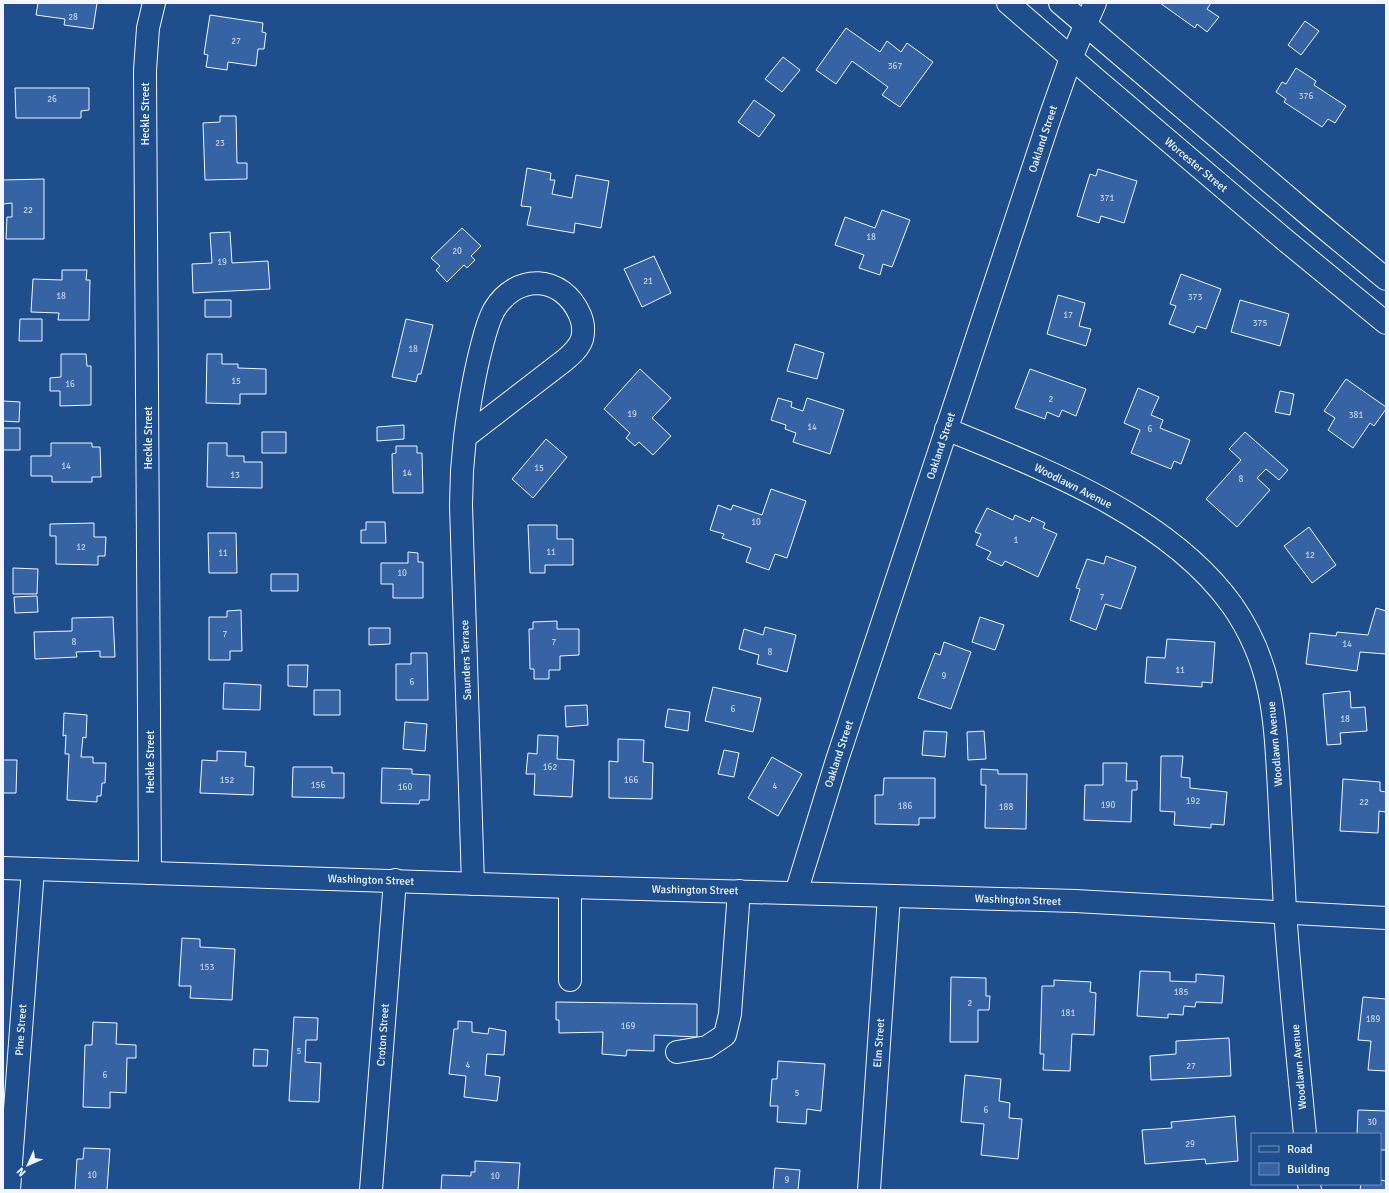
<svg xmlns="http://www.w3.org/2000/svg" width="1389" height="1193" viewBox="0 0 1389 1193" font-family="Signika,sans-serif">
<style>
.building{fill:#3563a3;stroke:#f2f6ff}
.lines{fill:none;stroke-linecap:round;stroke-linejoin:round}
.minor-casing{stroke:#f2f6ff;stroke-width:24}
.major-casing{stroke:#f2f6ff;stroke-width:24}
.highway-casing{stroke:#f2f6ff;stroke-width:24}
.minor{stroke:#1f4e8c;stroke-width:22}
.major{stroke:#1f4e8c;stroke-width:22}
.highway{stroke:#1f4e8c;stroke-width:22}
.labels{text-anchor:middle;dominant-baseline:central;stroke-width:3;stroke-linejoin:round;paint-order:stroke}
.number-label{font-size:9px;fill:#c3d1e8}
.street-label{font-size:11px;fill:#f2f6ff;stroke:#1f4e8c}
</style>
<rect width="100%" height="100%" fill="#1f4e8c"/>
<path class="building" d="M38,3H97L93,29L64,25L65,19L36,15Z
M1160,3H1211L1207,9L1219,17L1207,32L1197,24L1195,28Z
M210,15L263,23L262,32L266,33L264,49H258L256,66L228,62L227,70L206,67L208,55L204,54Z
M1305,21L1319,31L1301,55L1288,45Z
M846,28L880,52L887,41L901,52L907,43L933,62L900,107L882,95L888,87L852,61L836,84L816,70Z
M783,57L800,70L782,92L765,79Z
M1296,68L1316,81L1314,85L1346,106L1335,123L1328,119L1322,127L1284,102L1286,99L1276,92L1282,82L1286,84Z
M15,88H89V110L81,111V118H16Z
M754,100L775,115L759,137L738,122Z
M220,116H236L237,163H247V179L205,180L203,123L220,122Z
M527,168L551,173L550,180H555L552,194L572,198L576,175L609,181L601,228L575,223L574,233L527,225L531,207L521,206Z
M1098,169L1137,181L1124,223L1101,216L1099,223L1077,216L1090,174L1096,176Z
M44,179V239H6L7,217H12V203L3,204V180Z
M882,210L910,220L892,267L883,264L880,275L859,268L864,255L835,245L845,217L875,228Z
M462,228L481,246L471,256L475,260L467,268L464,265L447,282L436,270L440,266L431,258Z
M230,232L232,263L268,261L270,289L193,293L192,264L212,263L210,233Z
M654,256L671,293L642,307L624,269Z
M62,270H87L86,280H90L89,320H58L59,313L31,312L33,279L62,280Z
M1181,274L1221,289L1206,329L1197,326L1194,333L1169,324L1176,306L1170,304Z
M1058,295L1085,303L1079,326L1091,329L1086,346L1047,334Z
M205,300H231V317H205Z
M1240,300L1289,314L1280,346L1231,332Z
M20,319H42V341H19Z
M406,319L433,325L421,374H418L416,382L392,377Z
M795,344L824,353L817,379L787,371Z
M61,354H86L87,366H91V405L60,406V391H50V378L61,377Z
M207,354H222V364H238V368L266,369V394H240V404L206,403Z
M640,369L671,398L652,418L671,436L653,455L639,442L635,446L626,438L630,433L604,409Z
M1030,369L1086,389L1076,416L1062,410L1059,417L1047,412L1045,419L1015,408Z
M1346,379L1386,407V409L1374,426L1370,423L1353,448L1328,430L1335,418L1324,411Z
M1138,388L1159,397L1151,415L1163,420L1160,428L1190,440L1181,464L1174,461L1171,469L1131,453L1140,430L1124,423Z
M1280,391L1294,394L1290,415L1275,412Z
M778,398L792,402L791,407L803,411L807,398L844,410L830,454L793,442L796,433L785,429L786,425L771,420Z
M3,401L20,402L19,422L3,421Z
M404,425V439L377,441V427Z
M3,428H20V450H3Z
M262,432H286V453H262Z
M1245,432L1288,470L1279,480L1266,469L1257,478L1270,490L1237,527L1206,499L1241,460L1229,449Z
M546,439L567,457L533,498L512,479Z
M51,443H92V447H100L101,477H92V482H52V476H31V456H51Z
M208,443H227V456H244V462H262V488L207,487Z
M396,446H417V453H422L423,493H393L392,454L396,453Z
M771,489L806,501L787,558L775,554L769,570L746,562L751,548L722,538L724,534L710,530L718,505L731,510L733,505L762,515Z
M987,508L1013,520L1015,515L1030,522L1032,517L1045,523L1043,528L1057,534L1038,577L1005,561L1002,566L987,559L991,552L976,545L981,534L975,532Z
M366,522H385L386,543H361V530H366Z
M94,523V537H106L105,556H98V565L56,564V536H50V524Z
M528,525H557V539H573V565H545V573H530Z
M1309,527L1336,565L1312,583L1284,546Z
M208,533H236L237,573H209Z
M408,552L418,553V562H423V598H393V584H381V563H408Z
M1106,556L1136,567L1121,609L1105,604L1096,630L1070,620L1080,589L1076,588L1087,559L1104,564Z
M13,568L38,569L37,594H13Z
M271,574H298V591H271Z
M37,596L38,612L15,613L14,597Z
M1376,608L1386,611V654L1360,652L1357,671L1306,664L1310,633L1336,636L1337,632L1368,635Z
M241,610L242,651H230V660H209V617H227V611Z
M113,617L115,657H100V651L76,652L77,657L35,659L34,632L72,631V618Z
M980,617L1004,625L995,650L972,642Z
M557,621V629H579V655L560,656V670H549V679H534V669H530L529,629H533V622Z
M765,627L796,635L787,672L757,664L759,655L739,649L744,629L763,635Z
M369,628H390V644L369,645Z
M1167,639L1215,642L1212,683L1202,682V687L1145,683L1147,657L1165,658Z
M944,642L971,652L951,709L918,698L935,653L940,655Z
M411,653H427L428,700H396V664H411Z
M288,665H308L307,687L288,686Z
M224,683L261,685L260,710L223,709Z
M713,687L761,698L753,732L705,721Z
M314,690H340V715H314Z
M1350,691L1351,708L1365,707L1367,731L1340,733L1341,744L1327,745L1323,694Z
M587,705L588,725L566,727L565,706Z
M668,709L690,712L688,731L665,727Z
M64,713L87,715L86,738L83,737L81,757H93V763H106L105,783H102L101,796H97V802L67,800L69,754H65L66,735L63,736Z
M405,722L427,724L425,751L403,749Z
M924,731L947,732L945,757L922,755Z
M984,731L986,759L968,760L967,732Z
M538,735L558,736L557,759L574,760L572,797L534,795L535,774H526L528,753L537,754Z
M618,739L644,740L643,762L653,763L652,799L609,798V761L618,762Z
M724,750L739,753L734,777L718,774Z
M217,751L246,752L245,766L254,767L253,795L200,793L202,760L217,761Z
M1161,756H1183L1181,777L1190,778V788L1227,792L1224,825L1211,824V828L1174,825L1175,812L1160,811Z
M772,757L802,774L778,816L748,798Z
M3,760H17L16,793H3Z
M1103,763H1127L1126,781H1137V790H1132L1131,822L1084,820L1085,785H1103Z
M293,767H332V773H344V798L292,797Z
M382,768L412,769V774L430,775L429,800H420L419,804L381,803Z
M981,769L998,770V774H1027L1026,829L985,828L986,785H981Z
M884,778H935V818H919V825L875,824V795H883Z
M1343,779L1380,782V791L1386,792V812L1379,811L1378,833L1340,831Z
M182,938L200,939V947L235,949L232,1000L190,998L191,986H179Z
M1140,971L1170,972V981L1196,982V974L1224,976L1222,1003L1196,1002L1195,1007L1184,1006L1183,1015L1168,1014V1018L1137,1016Z
M951,977L986,978V996H990L989,1010H978V1042H950Z
M1054,980L1091,982L1090,992L1096,993L1094,1035L1072,1034L1070,1071L1043,1070L1044,1054H1040L1042,986H1054Z
M1363,997L1386,999V1071L1368,1070L1371,1041L1358,1040Z
M556,1002L697,1004V1037L654,1035V1051L627,1050L626,1056L602,1054L603,1032L559,1033V1020H556Z
M294,1017L318,1018L317,1040H306L305,1062L321,1063L319,1102L289,1101Z
M458,1021L472,1022V1032L488,1034L489,1028L506,1031L504,1055L487,1054L485,1075L500,1077L497,1101L464,1097L466,1076L449,1074L454,1029H458Z
M93,1022L117,1023L116,1044L136,1045V1058H127L126,1093L110,1092V1108L83,1107L85,1045H92Z
M1229,1038L1231,1076L1151,1080L1150,1056L1176,1054V1041Z
M254,1049L268,1050L267,1066H253Z
M778,1061L825,1064L821,1111L807,1109L806,1124L777,1122L778,1106H770L772,1079H777Z
M965,1075L1001,1079L999,1101L1010,1103L1009,1118L1022,1119L1018,1159L981,1155L984,1124L961,1122Z
M1358,1110L1386,1111V1150H1380V1134H1357Z
M1235,1116L1238,1161L1206,1164L1205,1159L1145,1164L1142,1130L1172,1128L1171,1122Z
M84,1148L110,1149L107,1190H75L77,1159H83Z
M475,1161L520,1163L518,1190H441L442,1175L471,1176V1172H475Z
M775,1168L800,1170L798,1190H773Z
M1380,1180L1386,1181V1190H1360L1361,1184H1380Z"/>
<g class="lines">
<g class="minor-casing">
<path id="minor" d="M946,429C1044,469 1168,516 1232,605C1274,665 1275,720 1279,790C1281,830 1283,870 1285,910C1290,984 1298,1059 1305,1134
M465,437C469,406 474,375 482,345C485,333 488,321 494,310C516,273 562,274 580,315C583,322 584,331 582,339C579,348 572,354 565,360L465,437L462,471L461,505L473,884
M150,873L145,70L148,28L154,3
M796,893L837,760L1049,120L1071,58L1095,3
M570,980V887
M677,1052L707,1047L725,1035L730,1014L739,891
M1309,1184L1310,1190
M9,1190L33,869
M371,1190L395,880
M869,1190L889,896"/>
</g>
<g class="major-casing">
<path id="major" d="M3,868L570,887L1075,901L1386,918"/>
</g>
<g class="highway-casing">
<path id="highway" d="M1008,3L1097,80L1285,240L1386,323
M1060,3L1311,217L1386,279"/>
</g>
<use href="#minor" class="minor"/>
<use href="#major" class="major"/>
<use href="#highway" class="highway"/>
</g>
<g class="labels">
<g class="number-label">
<text x="73" y="17">28</text>
<text x="236" y="41">27</text>
<text x="895" y="66">367</text>
<text x="1306" y="96">376</text>
<text x="52" y="99">26</text>
<text x="220" y="143">23</text>
<text x="1107" y="198">371</text>
<text x="28" y="210">22</text>
<text x="871" y="237">18</text>
<text x="457" y="251">20</text>
<text x="222" y="262">19</text>
<text x="648" y="281">21</text>
<text x="61" y="296">18</text>
<text x="1195" y="297">373</text>
<text x="1068" y="315">17</text>
<text x="1260" y="323">375</text>
<text x="413" y="349">18</text>
<text x="236" y="381">15</text>
<text x="70" y="384">16</text>
<text x="1051" y="399">2</text>
<text x="632" y="414">19</text>
<text x="1356" y="415">381</text>
<text x="812" y="427">14</text>
<text x="1150" y="429">6</text>
<text x="66" y="466">14</text>
<text x="539" y="468">15</text>
<text x="407" y="473">14</text>
<text x="235" y="475">13</text>
<text x="1241" y="479">8</text>
<text x="756" y="522">10</text>
<text x="1016" y="540">1</text>
<text x="81" y="547">12</text>
<text x="551" y="552">11</text>
<text x="223" y="553">11</text>
<text x="1310" y="555">12</text>
<text x="402" y="573">10</text>
<text x="1102" y="597">7</text>
<text x="225" y="634">7</text>
<text x="74" y="642">8</text>
<text x="554" y="642">7</text>
<text x="1347" y="644">14</text>
<text x="770" y="652">8</text>
<text x="1180" y="670">11</text>
<text x="944" y="676">9</text>
<text x="412" y="682">6</text>
<text x="733" y="709">6</text>
<text x="1345" y="719">18</text>
<text x="550" y="767">162</text>
<text x="227" y="780">152</text>
<text x="631" y="780">166</text>
<text x="318" y="785">156</text>
<text x="775" y="786">4</text>
<text x="405" y="787">160</text>
<text x="1193" y="801">192</text>
<text x="1364" y="802">22</text>
<text x="1108" y="805">190</text>
<text x="905" y="806">186</text>
<text x="1006" y="807">188</text>
<text x="207" y="967">153</text>
<text x="1181" y="992">185</text>
<text x="970" y="1003">2</text>
<text x="1068" y="1013">181</text>
<text x="1373" y="1019">189</text>
<text x="628" y="1026">169</text>
<text x="299" y="1051">5</text>
<text x="468" y="1065">4</text>
<text x="1191" y="1066">27</text>
<text x="105" y="1075">6</text>
<text x="797" y="1093">5</text>
<text x="986" y="1110">6</text>
<text x="1372" y="1122">30</text>
<text x="1190" y="1144">29</text>
<text x="92" y="1175">10</text>
<text x="495" y="1176">10</text>
<text x="787" y="1180">9</text>
</g>
<g class="street-label">
<text transform="translate(145 114) rotate(-90)">Heckle Street</text>
<text transform="translate(1043 139) rotate(-72)">Oakland Street</text>
<text transform="translate(1196 165) rotate(40)">Worcester Street</text>
<text transform="translate(148 438) rotate(-90)">Heckle Street</text>
<text transform="translate(941 446) rotate(-72)">Oakland Street</text>
<text transform="translate(1073 486) rotate(27)">Woodlawn Avenue</text>
<text transform="translate(466 660) rotate(-92)">Saunders Terrace</text>
<text transform="translate(1275 744) rotate(-95)">Woodlawn Avenue</text>
<text transform="translate(839 754) rotate(-72)">Oakland Street</text>
<text transform="translate(150 762) rotate(-90)">Heckle Street</text>
<text transform="translate(371 880) rotate(2)">Washington Street</text>
<text transform="translate(695 890) rotate(1)">Washington Street</text>
<text transform="translate(1018 900) rotate(2)">Washington Street</text>
<text transform="translate(21 1030) rotate(-86)">Pine Street</text>
<text transform="translate(383 1035) rotate(-86)">Croton Street</text>
<text transform="translate(879 1043) rotate(-86)">Elm Street</text>
<text transform="translate(1299 1067) rotate(-95)">Woodlawn Avenue</text>
</g>
</g>
<rect width="1389" height="1193" fill="none" stroke="#f2f6ff" stroke-width="8"/>
<rect x="1251" y="1133" width="130" height="52" fill="#1f4e8c" stroke="#7391ba"/>
<rect x="1259" y="1146" width="20" height="6" fill="#1f4e8c" stroke="#7391ba"/>
<text x="1287" y="1153" font-size="12" fill="#f2f6ff">Road</text>
<rect x="1259" y="1163" width="20" height="12" fill="#3563a3" stroke="#7391ba"/>
<text x="1287" y="1173" font-size="12" fill="#f2f6ff">Building</text>
<g transform="translate(28 1165) rotate(225)" stroke="#1f4e8c" stroke-width="3" paint-order="stroke">
<path d="M0-3L7 15L0 10L-7 15Z" fill="#f2f6ff"/>
<text y="-6" font-size="11" font-weight="bold" text-anchor="middle" fill="#f2f6ff">N</text>
</g>
</svg>
